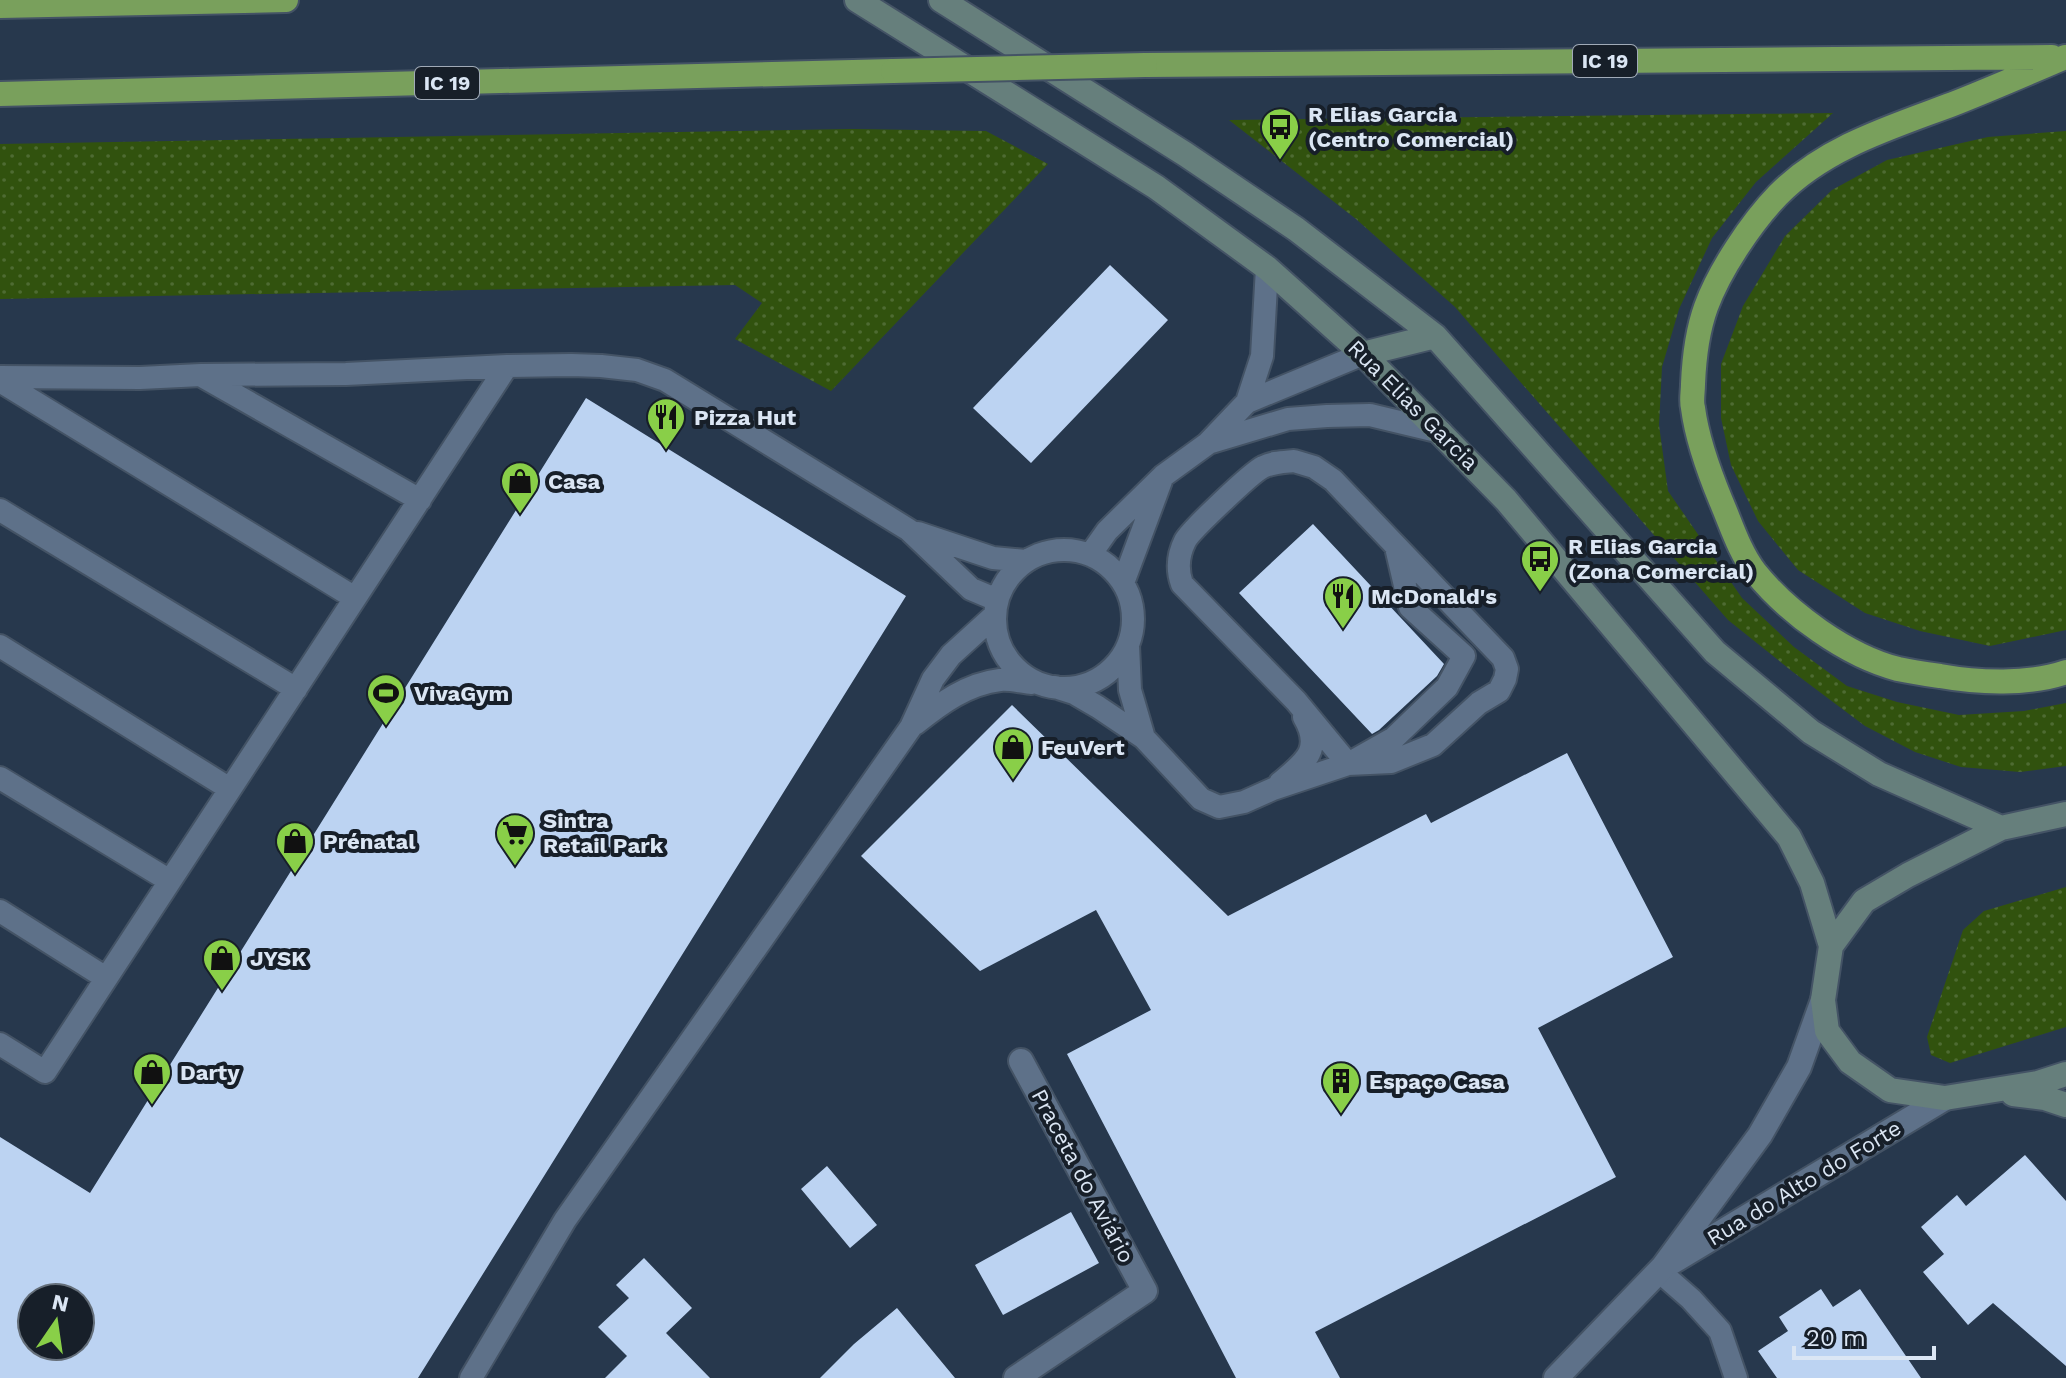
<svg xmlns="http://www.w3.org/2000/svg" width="2066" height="1378" viewBox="0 0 2066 1378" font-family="'Work Sans',sans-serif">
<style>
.grass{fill:url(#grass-dots)}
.building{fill:#bcd3f2;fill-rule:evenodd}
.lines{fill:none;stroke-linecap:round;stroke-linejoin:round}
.lane-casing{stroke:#445365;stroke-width:26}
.street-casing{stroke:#445365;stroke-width:28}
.secondary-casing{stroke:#445365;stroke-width:28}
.highway-casing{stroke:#445365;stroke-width:28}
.lane{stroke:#5e7189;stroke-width:22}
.street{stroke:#5e7189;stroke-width:24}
.secondary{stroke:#667f7c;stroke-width:24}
.highway{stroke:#79a05c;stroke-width:24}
.highway-bridge-casing{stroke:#445365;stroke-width:28;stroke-linecap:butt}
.highway-bridge{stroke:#79a05c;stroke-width:24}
.labels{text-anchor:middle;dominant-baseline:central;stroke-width:8;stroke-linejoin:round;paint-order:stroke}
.shield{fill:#171f29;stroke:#a0aab7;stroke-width:2}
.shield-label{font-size:20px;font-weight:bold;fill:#dbe6f4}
.poi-label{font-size:22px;font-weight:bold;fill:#dbe6f4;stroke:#171f29;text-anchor:start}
.street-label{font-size:22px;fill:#dbe6f4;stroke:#171f29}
</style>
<defs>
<pattern id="grass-dots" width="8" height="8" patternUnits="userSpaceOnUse" patternTransform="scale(2)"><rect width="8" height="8" fill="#31520e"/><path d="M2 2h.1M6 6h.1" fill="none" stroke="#4e6b32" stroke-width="1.8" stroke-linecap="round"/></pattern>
</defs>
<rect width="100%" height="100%" fill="#27384d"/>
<path class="grass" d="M1833,113L1756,182L1712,238L1679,309L1662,367L1659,425L1668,491L1742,598L1794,647L1847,686L1897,702L1959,715L2024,711L2066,703V766L2020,772L1961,767L1915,752L1865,726L1793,672L1728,620L1455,307L1356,219L1229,120Z
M852,129L986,131L1048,164L831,391L735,339L762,303L735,285L0,299V144Z
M2066,131V630L1990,646L1920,631L1865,613L1798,570L1758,521L1731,465L1721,418V364L1743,306L1785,236L1832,190L1887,160L1988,137Z
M2066,887V1027L1950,1063L1931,1055L1927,1037L1963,930L1984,911Z"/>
<path class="building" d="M1110,265L1168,320L1031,463L973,408Z
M586,398L906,596L418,1378H0V1137L90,1193ZM32,1298H80V1346H32Z
M1313,524L1444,664L1437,676L1379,730L1372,734L1239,593Z
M1012,705L1228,916L1426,814L1431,823L1567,753L1673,957L1538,1028L1616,1177L1315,1332L1340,1378H1236L1067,1054L1151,1010L1096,910L980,971L861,856Z
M2025,1155L2066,1201V1366L1993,1303L1968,1325L1923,1272L1944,1254L1921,1227L1957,1195L1966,1206Z
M827,1166L877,1225L850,1248L801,1189Z
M1071,1212L1099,1263L1003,1315L975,1265Z
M644,1258L692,1308L666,1333L710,1378H605L627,1356L598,1327L629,1298L616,1285Z
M1821,1289L1833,1307L1860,1289L1921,1378H1777L1758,1351L1788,1331L1779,1317Z
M897,1308L955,1378H820L854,1344Z"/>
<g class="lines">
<g class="lane-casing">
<path id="lane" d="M202,376L420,500
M0,377L140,378L201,375L346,374L507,366L571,365L601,366L637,370L665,380L909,530L971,589L997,600
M0,381L355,598
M1247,402L1262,356L1267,268
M1208,443L1288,419L1327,416L1370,415L1441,432
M1294,461L1314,467L1333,480L1503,658L1507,669L1505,679L1499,691L1479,703L1433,745L1391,762L1348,764L1296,701L1182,584C1177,570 1178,555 1185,541C1190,531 1252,472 1263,467C1273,462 1283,462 1294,461Z
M0,510L296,689
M918,533L993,558L1026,561
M995 619a69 69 0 1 1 138 0a69 69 0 1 1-138 0Z
M1090,555L1107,531L1163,476L1207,444L1247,402L1363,354
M1123,583L1161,481
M1128,645L1130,690L1144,738
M0,646L230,789
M1055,687L1074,693L1098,707L1144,738L1201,799L1219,807L1244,802L1273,789L1348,764L1394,738L1447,687L1464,656L1410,607L1396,547
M915,724C941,703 967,684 1000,680C1010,679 1022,682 1032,683
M0,778L170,881
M1280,783C1305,762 1323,750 1304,717
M0,911L106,978
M0,1044L45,1072L507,366
M1659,1271L1691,1299L1720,1331L1736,1378
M471,1378L565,1220L911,727L933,679L951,655L995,615"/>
</g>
<g class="street-casing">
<path id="street" d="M1672,1262L1945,1098
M1016,1378L1145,1291L1021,1061
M1556,1378L1663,1267L1760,1135L1799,1067L1823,1000"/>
</g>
<g class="secondary-casing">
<path id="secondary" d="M857,0L1156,187L1267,268L1363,354L1506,500L1789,837L1812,883L1831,946
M941,0L1185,154L1296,229L1435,336L1715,652L1811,732L1879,774L2001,828
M1363,354L1435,336
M2066,814L2001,828L1908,875L1864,901L1831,946L1823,1000L1827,1031L1850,1062L1890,1090L1945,1098L2038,1083L2066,1074
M2013,1094L2045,1098L2066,1105"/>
</g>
<g class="highway-casing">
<path id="highway" d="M0,6L286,0
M2065,57C2028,73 1991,89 1953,104C1892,127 1825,147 1778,195C1751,223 1719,271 1706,307C1698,329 1694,360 1693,384C1693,392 1691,401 1693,408C1697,439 1709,472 1721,501C1731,524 1739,551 1755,572C1788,613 1847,656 1898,669C1912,672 1926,674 1940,676C1979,683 2028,685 2066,672
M1145,65L2052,57
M0,94L893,71"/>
</g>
<use href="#lane" class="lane"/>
<use href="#street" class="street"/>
<use href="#secondary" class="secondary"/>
<use href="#highway" class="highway"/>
<g class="highway-bridge-casing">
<path id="highway-bridge" d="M893,71L1145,65"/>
</g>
<use href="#highway-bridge" class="highway-bridge"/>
</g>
<defs>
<g id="bus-pin" transform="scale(2)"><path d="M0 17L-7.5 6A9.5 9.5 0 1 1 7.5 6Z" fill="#89cf48" stroke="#171f29"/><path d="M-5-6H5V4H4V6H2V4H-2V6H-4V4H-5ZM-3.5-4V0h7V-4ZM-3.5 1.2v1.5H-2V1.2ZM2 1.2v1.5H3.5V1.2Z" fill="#111"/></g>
<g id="restaurant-pin" transform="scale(2)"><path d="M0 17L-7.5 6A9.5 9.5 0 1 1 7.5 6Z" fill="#89cf48" stroke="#171f29"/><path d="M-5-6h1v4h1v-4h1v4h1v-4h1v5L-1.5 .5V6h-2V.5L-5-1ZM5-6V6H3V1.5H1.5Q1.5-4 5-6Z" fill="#111"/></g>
<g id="shop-pin" transform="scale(2)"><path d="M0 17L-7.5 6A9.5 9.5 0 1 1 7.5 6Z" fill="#89cf48" stroke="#171f29"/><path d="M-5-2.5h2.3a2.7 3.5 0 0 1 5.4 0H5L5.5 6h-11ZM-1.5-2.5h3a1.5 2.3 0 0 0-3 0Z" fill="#111"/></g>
<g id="stadium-pin" transform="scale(2)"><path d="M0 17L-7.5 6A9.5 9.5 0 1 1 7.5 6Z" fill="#89cf48" stroke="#171f29"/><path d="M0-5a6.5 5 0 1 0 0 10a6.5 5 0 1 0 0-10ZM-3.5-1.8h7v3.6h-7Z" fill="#111"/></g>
<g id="supermarket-pin" transform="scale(2)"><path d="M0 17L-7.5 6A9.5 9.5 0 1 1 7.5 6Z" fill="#89cf48" stroke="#171f29"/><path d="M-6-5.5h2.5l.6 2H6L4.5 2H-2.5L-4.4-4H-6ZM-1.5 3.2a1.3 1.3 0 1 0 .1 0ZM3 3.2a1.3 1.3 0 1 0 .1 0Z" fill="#111"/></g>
<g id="building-pin" transform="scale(2)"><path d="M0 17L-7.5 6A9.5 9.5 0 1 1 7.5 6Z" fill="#89cf48" stroke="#171f29"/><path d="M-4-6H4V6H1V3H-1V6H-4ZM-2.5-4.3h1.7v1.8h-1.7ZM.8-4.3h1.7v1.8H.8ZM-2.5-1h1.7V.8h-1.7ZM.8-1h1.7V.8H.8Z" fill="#111"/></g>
</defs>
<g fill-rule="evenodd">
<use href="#bus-pin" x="1280" y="127"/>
<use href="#restaurant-pin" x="666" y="417"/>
<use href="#shop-pin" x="520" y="481"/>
<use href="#bus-pin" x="1540" y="559"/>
<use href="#restaurant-pin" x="1343" y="596"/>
<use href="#stadium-pin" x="386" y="693"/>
<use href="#shop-pin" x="1013" y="747"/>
<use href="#supermarket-pin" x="515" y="833"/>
<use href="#shop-pin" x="295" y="841"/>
<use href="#shop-pin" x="222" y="958"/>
<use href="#shop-pin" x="152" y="1072"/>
<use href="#building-pin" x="1341" y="1081"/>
</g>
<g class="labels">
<g class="shield">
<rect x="1573" y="45" width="64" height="32" rx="6"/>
<rect x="415" y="67" width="64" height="32" rx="6"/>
</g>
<g class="shield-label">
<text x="1605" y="61">IC 19</text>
<text x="447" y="83">IC 19</text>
</g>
<g class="poi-label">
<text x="1308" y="114">R Elias Garcia<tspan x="1308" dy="25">(Centro Comercial)</tspan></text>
<text x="694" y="417">Pizza Hut</text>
<text x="548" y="481">Casa</text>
<text x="1568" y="546">R Elias Garcia<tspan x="1568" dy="25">(Zona Comercial)</tspan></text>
<text x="1371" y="596">McDonald's</text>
<text x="414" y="693">VivaGym</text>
<text x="1041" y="747">FeuVert</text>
<text x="543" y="820">Sintra<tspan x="543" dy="25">Retail Park</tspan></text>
<text x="323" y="841">Prénatal</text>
<text x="250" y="958">JYSK</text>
<text x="180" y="1072">Darty</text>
<text x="1369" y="1081">Espaço Casa</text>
</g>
<g class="street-label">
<text transform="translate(1413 405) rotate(45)">Rua Elias Garcia</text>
<text transform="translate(1083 1176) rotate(62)">Praceta do Aviário</text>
<text transform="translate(1804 1183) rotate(-31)">Rua do Alto do Forte</text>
</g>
</g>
<g transform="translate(56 1322) rotate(13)"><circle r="38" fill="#171f29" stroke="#656f7a" stroke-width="2"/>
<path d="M0-6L14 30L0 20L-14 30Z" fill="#89cf48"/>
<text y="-12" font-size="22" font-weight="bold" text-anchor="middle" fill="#dbe6f4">N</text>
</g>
<path d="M1794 1346v12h140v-12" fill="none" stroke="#dbe6f4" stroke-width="4"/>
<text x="1806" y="1346" font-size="24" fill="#dbe6f4" stroke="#171f29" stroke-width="6" paint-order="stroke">20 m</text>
</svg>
